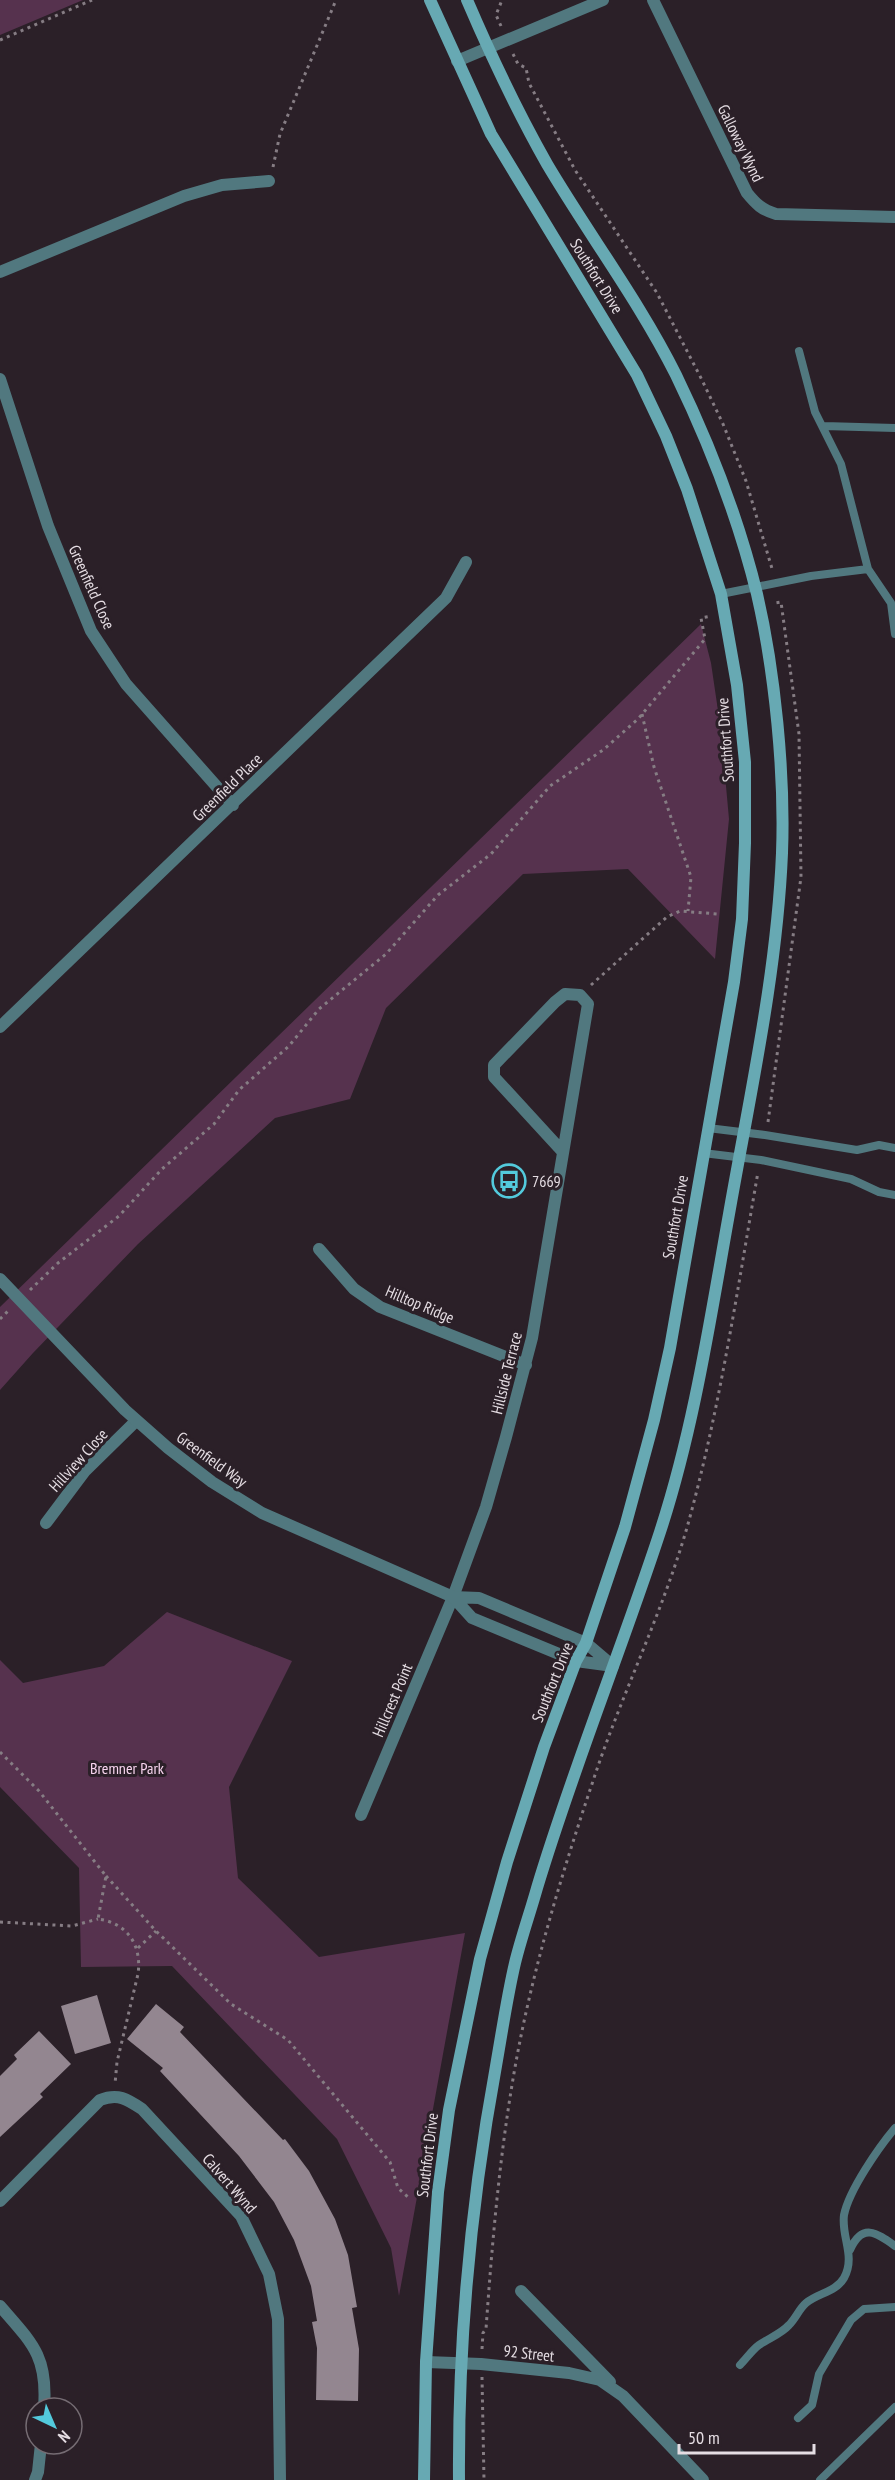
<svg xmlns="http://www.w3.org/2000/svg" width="895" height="2480" viewBox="0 0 895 2480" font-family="'PT Sans Narrow',sans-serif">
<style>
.green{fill:#56324e}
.building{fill:#938690}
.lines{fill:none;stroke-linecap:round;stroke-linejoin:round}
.path{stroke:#867d84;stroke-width:3;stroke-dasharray:3 4.5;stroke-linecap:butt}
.service{stroke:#51787f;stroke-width:8}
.minor{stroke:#51787f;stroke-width:12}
.tertiary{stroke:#51787f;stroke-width:12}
.secondary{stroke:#67a9b3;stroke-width:12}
.labels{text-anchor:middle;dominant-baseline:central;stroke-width:6;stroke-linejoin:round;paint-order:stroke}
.street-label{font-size:16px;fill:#e5dde3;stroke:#2b2028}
.poi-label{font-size:16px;fill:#e5dde3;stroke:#2b2028;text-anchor:start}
.park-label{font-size:16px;fill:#f7d4ee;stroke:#2b2028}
</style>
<rect width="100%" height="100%" fill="#2b2028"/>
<path class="green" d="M0,0H83L0,35Z
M701,624L711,663L721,731L729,819L715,959L628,869L523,874L386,1008L350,1099L275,1118L138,1244L33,1353L0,1390V1307Z
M167,1612L292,1661L229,1787L238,1878L319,1957L465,1933L399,2296L391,2248L337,2139L172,1966L81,1967L79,1868L0,1787V1660L23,1683L104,1666Z"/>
<path class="building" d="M97,1995L111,2043L75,2054L61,2006Z
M156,2004L184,2027L180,2032L283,2140L285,2139L309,2171L335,2219L348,2255L357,2307L352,2308L359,2349L358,2401L316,2400L317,2348L312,2322L317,2321L311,2286L294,2240L274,2202L239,2156L160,2071L163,2068L127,2039Z
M39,2031L71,2064L40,2094L43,2097L0,2137V2076L17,2059L14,2055Z"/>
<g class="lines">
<path class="path" d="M501,26L496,15L502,0
M0,40L92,0
M513,54L518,64L526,68L529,83L575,170L657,293L702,380L723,424L746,481L773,572
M273,167L280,134L336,0
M642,714L654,767L691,877L688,911
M591,985L667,917L680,911L717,914
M768,1122L801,877L799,734L781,602L774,603
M30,1290L58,1263L119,1216L162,1169L214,1124L239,1090L289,1046L319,1009L386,954L438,895L491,854L550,786L603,750L638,719L705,639L701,618L712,616
M0,1319L10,1309
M0,1752L39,1791L106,1876L98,1919C128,1923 142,1946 138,1974L117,2062L115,2084
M106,1876L156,1931L231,2004L288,2040L390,2162L398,2188L410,2199
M0,1922L72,1926L98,1919
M138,1948L156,1931
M482,2349L483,2333L486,2329C492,2245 499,2162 513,2079C530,1977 561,1876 594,1778C623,1690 667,1604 691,1513C721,1401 738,1286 758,1172
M482,2377L484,2480"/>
<path class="service" d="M799,351L815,412L841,464L868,569L891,603L895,634
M824,426L895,428
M721,594L811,576L868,569
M708,1128L765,1135L857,1150L879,1145L895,1148
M703,1153L761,1160L851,1179L879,1192L895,1195
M850,2250C862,2223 876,2232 895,2246
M740,2365C746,2359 752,2350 759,2345C769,2338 781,2334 789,2325C796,2318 799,2309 806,2303C818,2293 836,2292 844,2278C856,2256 841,2237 844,2215C849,2190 879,2147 895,2128
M798,2418L812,2405L819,2374L851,2320L864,2309L895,2307
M820,2480L895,2407"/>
<path class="minor" d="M653,0L747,193C756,204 762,210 776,214L895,217
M457,61L603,0
M0,272L184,196L222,185L269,181
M0,379L48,526L91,631L126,684L233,805
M0,1027L446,598L466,562
M319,1249L354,1289L380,1307L526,1365
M46,1523L85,1471L136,1421
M361,1815L453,1597L486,1507L506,1437L532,1338L588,1004L580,995L565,994L555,1002L494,1065V1077L562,1151
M0,2201L100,2100C118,2093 127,2099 142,2109L241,2216L269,2274L278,2319L280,2480
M521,2291L610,2382
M0,2306C32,2343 48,2356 44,2408
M426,2362L481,2364L569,2373L600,2380L623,2396L703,2480
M35,2480L38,2472L41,2444"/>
<path class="tertiary" d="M0,1279L125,1410L168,1448L212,1482L262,1513L453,1597L479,1598L586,1643L613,1666
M453,1597L472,1618L576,1661L613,1666"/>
<path class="secondary" d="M424,2480L426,2362L438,2192L449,2110L480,1959L507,1862L544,1747L576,1661L586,1643L625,1527L654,1420L670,1348L734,982L742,919L745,843V762L737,685L721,594L687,489L666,436L637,375L491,134L430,0
M459,2480C458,2341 471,2202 496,2066C502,2032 507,1997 515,1963C521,1938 530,1913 537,1888C573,1768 621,1651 660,1532C694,1428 710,1320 729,1214C750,1094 777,974 782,853C785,774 775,672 757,594C739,521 709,443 676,375C639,301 589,235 547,164C517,111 491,56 467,0"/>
</g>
<defs>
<g id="bus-ring" transform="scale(1.725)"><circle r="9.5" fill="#2b2028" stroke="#53cadc" stroke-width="1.5"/><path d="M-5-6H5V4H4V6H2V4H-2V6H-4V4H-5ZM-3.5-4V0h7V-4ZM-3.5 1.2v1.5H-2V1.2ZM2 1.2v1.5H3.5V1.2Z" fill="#53cadc"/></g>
</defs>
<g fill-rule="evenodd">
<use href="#bus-ring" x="509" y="1181"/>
</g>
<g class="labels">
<g class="street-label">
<text transform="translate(741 143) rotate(64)">Galloway Wynd</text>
<text transform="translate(597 276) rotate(58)">Southfort Drive</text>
<text transform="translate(92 587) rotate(66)">Greenfield Close</text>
<text transform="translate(725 740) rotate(-94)">Southfort Drive</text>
<text transform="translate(227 787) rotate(-44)">Greenfield Place</text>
<text transform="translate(675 1217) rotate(-80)">Southfort Drive</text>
<text transform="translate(420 1304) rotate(23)">Hilltop Ridge</text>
<text transform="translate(506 1373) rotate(-76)">Hillside Terrace</text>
<text transform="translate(212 1459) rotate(36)">Greenfield Way</text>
<text transform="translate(78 1460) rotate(-48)">Hillview Close</text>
<text transform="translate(552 1682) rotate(-68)">Southfort Drive</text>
<text transform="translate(392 1700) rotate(-67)">Hillcrest Point</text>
<text transform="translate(427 2155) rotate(-83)">Southfort Drive</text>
<text transform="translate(230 2183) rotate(49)">Calvert Wynd</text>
<text transform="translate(529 2353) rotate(6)">92 Street</text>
</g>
<g class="poi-label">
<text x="532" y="1181">7669</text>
</g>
<g class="park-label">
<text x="127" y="1768">Bremner Park</text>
</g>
</g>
<g transform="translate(54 2426) rotate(136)"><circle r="28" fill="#2b2028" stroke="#756c73" stroke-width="1.5"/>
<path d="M0-4.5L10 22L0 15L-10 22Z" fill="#53cadc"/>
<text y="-9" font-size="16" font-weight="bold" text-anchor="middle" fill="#e5dde3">N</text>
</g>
<path d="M679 2444v9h135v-9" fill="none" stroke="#e5dde3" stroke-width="3"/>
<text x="688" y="2444" font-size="18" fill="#e5dde3" stroke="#2b2028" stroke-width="4.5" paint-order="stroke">50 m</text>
</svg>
